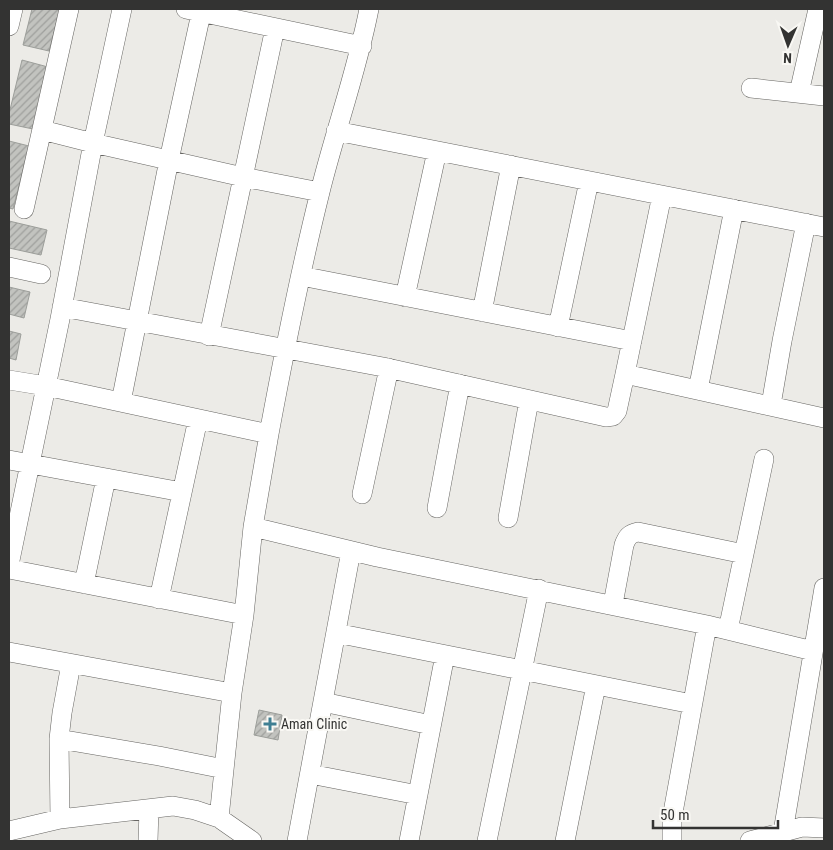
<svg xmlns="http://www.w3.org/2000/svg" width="833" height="850" viewBox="0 0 833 850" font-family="'Roboto Condensed',sans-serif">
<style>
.building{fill:url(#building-hatch);stroke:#9c9e9a}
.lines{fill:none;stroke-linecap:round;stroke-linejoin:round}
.street-casing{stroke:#666562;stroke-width:20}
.street{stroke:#fff;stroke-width:19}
.poi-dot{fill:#3f7f93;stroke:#f9f8f4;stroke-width:2}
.labels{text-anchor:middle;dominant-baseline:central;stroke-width:4;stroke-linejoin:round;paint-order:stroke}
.poi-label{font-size:14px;fill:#333332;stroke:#f9f8f4;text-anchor:start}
</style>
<defs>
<pattern id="building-hatch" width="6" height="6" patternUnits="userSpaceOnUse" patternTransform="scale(1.25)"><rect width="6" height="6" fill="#c2c3bf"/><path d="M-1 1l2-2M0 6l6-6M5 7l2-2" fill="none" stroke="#9e9f9c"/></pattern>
</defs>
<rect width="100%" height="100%" fill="#ecebe7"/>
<path class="building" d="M32,9H60L49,51L23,45Z
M22,60L48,67L33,129L9,124V114Z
M9,141L29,146L13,209L9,208Z
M9,221L47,230L41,255L9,248Z
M9,287L30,292L24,318L9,314Z
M9,331L21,334L16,360L9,358Z
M259,710L282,715L278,740L254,735Z"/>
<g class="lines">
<g class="street-casing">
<path id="street" d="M186,9L362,46
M9,26L13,9
M751,88L824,96
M799,93L818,9
M42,130L93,143L122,9
M336,131L824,227
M24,209L69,9
M9,267L41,274
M301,276L632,341
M405,297L437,151
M62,307L383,367L606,417L613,416L617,411L625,374L824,418
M482,312L511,165
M558,327L589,181
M209,336L275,28
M625,374L662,195
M9,380L46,386L269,434L253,527L244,615L232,693L219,818
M698,390L734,209
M121,402L169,160L202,9
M771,405L782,341L806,223
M269,434C284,353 300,272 320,192C335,131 357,71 369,9
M9,460L182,492
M362,494L389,368
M437,508L460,384
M508,518L529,400
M253,527L377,557L707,625L813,651
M9,565L60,319L93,143L243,177L320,192
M9,569L244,615
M84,584L106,478
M159,599L198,419
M613,604L624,545C627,537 629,534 638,532L744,554
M728,630L764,459
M336,633L692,704
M9,652L232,693
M323,702L431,725
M59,739L159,756L224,769
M310,774L418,795
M60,819L59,739L62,713L71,664
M9,831L60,819L173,806L195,810L219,818L252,841
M783,832L824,588
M148,841L149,809
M297,841L351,551
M409,841L445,655
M487,841L539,589
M565,841L596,685
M672,841V818L707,625
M750,841L802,827L824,828"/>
</g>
<use href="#street" class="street"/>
</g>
<path class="poi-dot" d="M267.5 716.5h5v5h5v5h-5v5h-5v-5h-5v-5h5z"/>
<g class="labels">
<g class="poi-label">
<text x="281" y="724">Aman Clinic</text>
</g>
</g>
<rect width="833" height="850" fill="none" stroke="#333332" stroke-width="20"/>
<g transform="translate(788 45) rotate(182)" stroke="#f9f8f4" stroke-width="4" paint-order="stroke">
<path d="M0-4L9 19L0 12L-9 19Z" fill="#333332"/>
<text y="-8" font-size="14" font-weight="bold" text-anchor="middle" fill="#333332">N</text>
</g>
<path d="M653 820v8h125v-8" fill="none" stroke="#333332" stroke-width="2.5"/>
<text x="660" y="820" font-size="15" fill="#333332" stroke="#f9f8f4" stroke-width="4" paint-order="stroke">50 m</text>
</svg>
